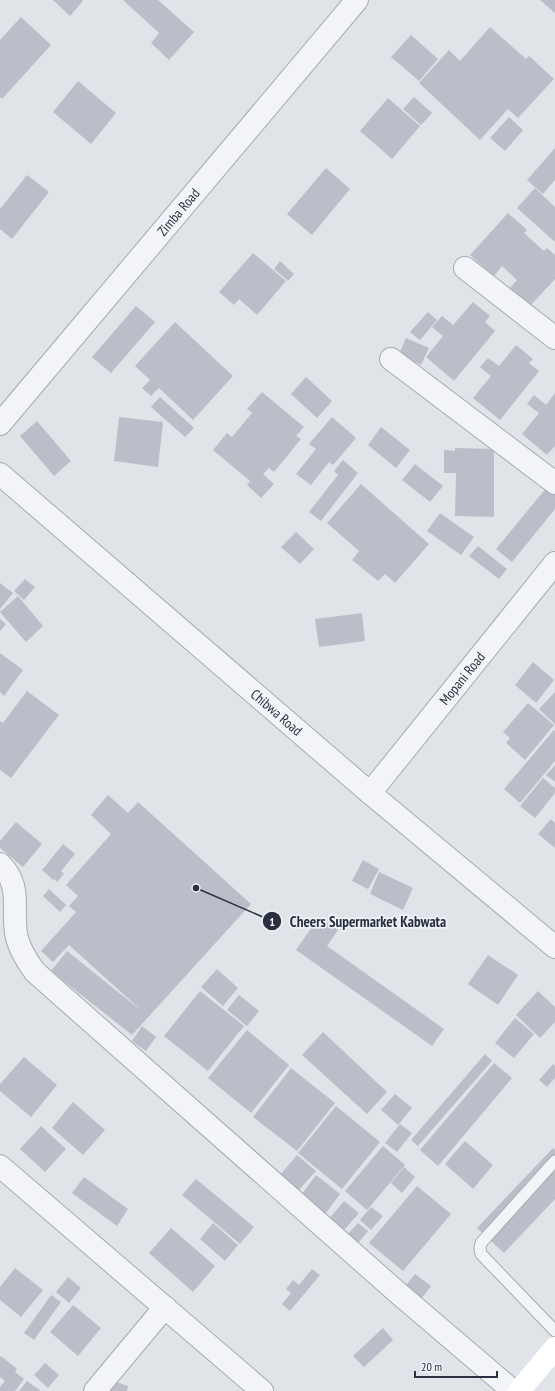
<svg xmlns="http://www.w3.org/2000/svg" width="555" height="1391" viewBox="0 0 555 1391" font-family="'PT Sans Narrow',sans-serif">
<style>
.building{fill:#bbbec8}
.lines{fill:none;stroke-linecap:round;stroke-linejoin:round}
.lane-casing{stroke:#a5aab2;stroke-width:13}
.street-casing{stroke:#a5aab2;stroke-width:24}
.lane{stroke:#f3f4f7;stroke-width:11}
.street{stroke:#f3f4f7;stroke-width:22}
.secondary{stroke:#fff;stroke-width:22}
.labels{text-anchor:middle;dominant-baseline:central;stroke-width:3.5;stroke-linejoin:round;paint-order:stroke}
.street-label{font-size:14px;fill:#29303f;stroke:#eff2f6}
.leader{fill:none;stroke:#29303f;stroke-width:1.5}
.callout-dot{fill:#29303f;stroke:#eff2f6;stroke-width:1.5}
.mark-label{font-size:12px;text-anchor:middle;font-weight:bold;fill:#fff}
.callout-label{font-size:15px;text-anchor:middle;font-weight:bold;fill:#29303f;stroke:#eff2f6;stroke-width:3.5;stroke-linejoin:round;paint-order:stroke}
</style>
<rect width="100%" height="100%" fill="#e0e3e8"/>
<path class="building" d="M53,0H82L83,1L70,16Z
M123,0H158L194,32L169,60L151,43L159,33Z
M540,0H555V13Z
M21,17L51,45L2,99L0,97V40Z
M490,27L526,59L529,56L554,79L518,118L508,109L480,140L419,83L449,50L460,61Z
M411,35L438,59L419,81L391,57Z
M78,81L116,113L91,144L53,112Z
M414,97L432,113L421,125L403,109Z
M388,98L420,126L392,159L360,131Z
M509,117L523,130L505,151L490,138Z
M555,148V180L543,194L527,180Z
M326,168L350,189L312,235L287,214Z
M27,175L49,192L12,239L0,229V209Z
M535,188L555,207V242L517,208Z
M508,213L527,230L524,233L544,251L547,248L555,255V279L530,306L510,288L517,280L502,266L494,276L470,255Z
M253,253L286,281L257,315L239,299L234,305L219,292Z
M280,261L294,274L288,281L274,269Z
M473,302L490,316L485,322L495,331L454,381L426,357L443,336L432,327L442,316L453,325Z
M136,306L155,322L111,373L92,357Z
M428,312L437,320L420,340L410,332Z
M175,322L233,376L193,420L159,388L151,396L142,388L150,380L135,366Z
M406,338L429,348L421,365L399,354Z
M516,345L533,359L529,363L539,371L500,420L473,398L491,376L480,367L488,358L499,366Z
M306,377L332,401L317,418L291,394Z
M262,392L304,427L296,436L301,439L274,472L269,468L263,474L274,484L261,498L247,485L250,481L213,450L227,433L232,437L252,413L247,409Z
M555,393V446L547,455L522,434L539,413L527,404L534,395L546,405Z
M160,397L194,428L185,437L151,407Z
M119,417L163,422L158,467L114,461Z
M332,417L356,438L333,465L329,462L311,485L296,474L316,449L309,444Z
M37,421L71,461L54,476L20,436Z
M381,427L410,450L396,468L368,445Z
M455,448L494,449V517L455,516L456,473H444V450L455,451Z
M343,460L358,473L321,521L309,512L338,475L334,471Z
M415,464L443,486L430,502L402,480Z
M361,484L429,544L395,583L385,574L378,581L352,560L359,551L327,523Z
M547,487L555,494V509L512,562L496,549Z
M440,513L474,537L461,555L427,531Z
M296,532L314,549L300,564L281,547Z
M478,546L507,569L499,579L469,556Z
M25,579L35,587L24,600L14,591Z
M0,583L13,593L0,609Z
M18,596L43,626L26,642L0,612Z
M362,613L365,641L319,647L315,619Z
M0,619L6,624L0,631Z
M0,653L23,670L4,696L0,692Z
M533,662L554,680L536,703L515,685Z
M27,691L59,715L11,778L0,770V721L3,723Z
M555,692V724L539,709Z
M528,703L554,725L525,760L506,743L510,738L503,732Z
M554,730L555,731V761L520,803L504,789Z
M555,765V782L546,775Z
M543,778L555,788V793L535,818L520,806Z
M108,795L128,813L138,802L251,904L132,1035L51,971L67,951L143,1012L69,945L53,962L41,951L76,912L69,906L78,896L66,885L111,834L91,815Z
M551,819L555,823V848L538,834Z
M16,822L42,844L23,867L0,848V841Z
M63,844L75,854L61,871L64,874L57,882L54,879L53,880L42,870Z
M363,860L379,869L368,889L352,881Z
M379,872L413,888L403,910L370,894Z
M49,889L66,905L60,912L43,896Z
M319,917L338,930L327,946L444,1029L432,1046L296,950Z
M488,955L518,975L498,1005L468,984Z
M217,969L238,988L223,1006L201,987Z
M200,991L244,1026L208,1071L164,1036Z
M538,991L555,1007V1022L540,1038L516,1015Z
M239,995L259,1011L247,1026L227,1010Z
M515,1018L534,1034L514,1058L495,1043Z
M142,1026L156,1037L146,1051L132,1041Z
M247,1030L289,1065L251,1113L208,1078Z
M323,1032L387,1092L367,1114L302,1055Z
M485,1054L492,1061L418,1146L411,1140Z
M24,1057L57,1085L31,1117L0,1091V1084Z
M494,1063L512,1078L438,1166L420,1150Z
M553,1064L555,1066V1078L547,1087L539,1080Z
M291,1068L335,1103L297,1151L253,1117Z
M395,1094L412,1108L398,1125L381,1110Z
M73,1102L105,1130L83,1155L52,1128Z
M336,1106L380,1142L342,1189L298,1153Z
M400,1124L412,1133L397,1152L385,1143Z
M41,1126L66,1149L45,1172L20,1149Z
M465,1141L493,1165L473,1189L445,1164Z
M383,1146L405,1165L367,1210L345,1191Z
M553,1148L555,1150V1199L504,1253L477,1228Z
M297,1155L316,1171L298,1191L280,1175Z
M404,1167L415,1177L402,1193L391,1183Z
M316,1175L340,1194L323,1217L299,1198Z
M84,1177L128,1209L117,1226L72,1193Z
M196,1179L254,1227L240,1244L182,1195Z
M417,1186L451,1214L403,1271L369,1243Z
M344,1201L359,1213L343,1231L329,1219Z
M371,1207L383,1216L371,1230L360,1220Z
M213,1223L238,1245L225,1261L200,1239Z
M358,1223L368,1231L358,1243L348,1234Z
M171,1228L215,1266L193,1292L149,1253Z
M15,1268L43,1290L21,1317L0,1300V1287Z
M312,1269L320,1275L290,1311L282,1304L291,1293L286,1289L293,1280L299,1285Z
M415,1274L431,1286L422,1298L406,1285Z
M68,1277L81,1288L69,1303L56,1292Z
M51,1295L61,1302L34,1340L24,1333Z
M73,1305L101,1328L78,1356L50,1332Z
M383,1328L393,1340L364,1367L353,1356Z
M1,1356L17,1369L15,1372L24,1379L15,1391H0V1387L5,1381L0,1377V1358Z
M45,1363L59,1375L48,1388L34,1375Z
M107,1379L128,1386L127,1391H103Z
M27,1381L41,1391H19Z"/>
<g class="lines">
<g class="lane-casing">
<path id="lane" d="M555,1161L481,1243L480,1248L481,1254L555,1331"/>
</g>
<g class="street-casing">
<g id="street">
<path d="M465,268L555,338"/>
<path d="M391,359L555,483"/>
<path id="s1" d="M0,424L357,0"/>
<path id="s2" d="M0,474L370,793L555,947"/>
<path id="s3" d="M370,793L555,563"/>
<path d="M0,864C22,886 12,906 16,933C18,947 27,961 35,972L397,1292L513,1391"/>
<path d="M0,1166L262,1391"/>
<path d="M95,1391L165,1307"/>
</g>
</g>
<use href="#lane" class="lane"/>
<use href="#street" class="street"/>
<path class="secondary" d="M519,1391L555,1348"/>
</g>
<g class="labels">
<g class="street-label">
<text stroke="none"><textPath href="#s1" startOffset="277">Zimba Road</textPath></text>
<text stroke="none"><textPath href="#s3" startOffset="147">Mopani Road</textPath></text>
<text stroke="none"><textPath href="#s2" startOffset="365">Chibwa Road</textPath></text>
</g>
</g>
<path class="leader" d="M196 888L272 921"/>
<g class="callout-dot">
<circle cx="196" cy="888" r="4"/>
<circle cx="272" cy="921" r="10"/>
</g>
<g class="mark-label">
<text x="272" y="926">1</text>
</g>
<g class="callout-label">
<text x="368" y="927">Cheers Supermarket Kabwata</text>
</g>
<path d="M415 1371v6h82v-6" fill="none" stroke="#29303f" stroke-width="2"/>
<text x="421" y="1371" font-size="12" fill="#29303f" stroke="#eff2f6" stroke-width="3" paint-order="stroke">20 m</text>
</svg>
